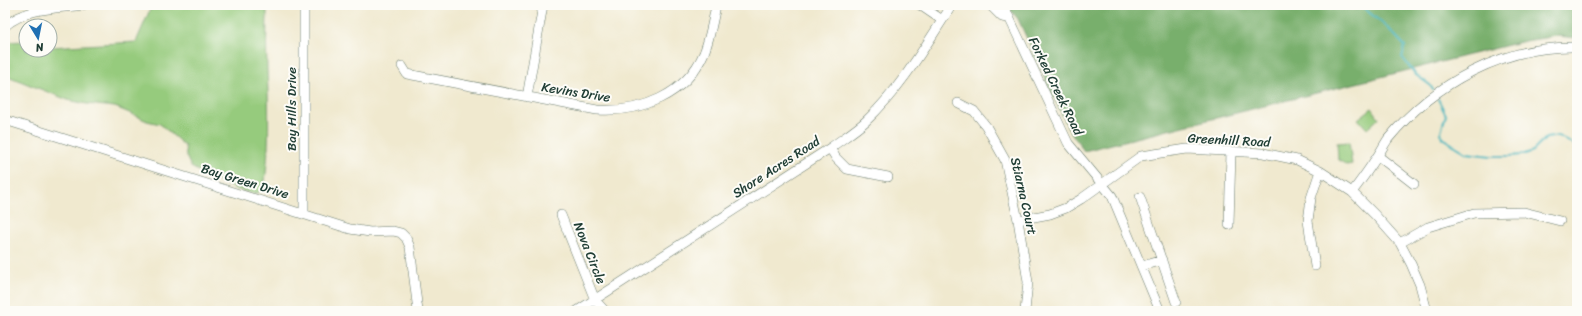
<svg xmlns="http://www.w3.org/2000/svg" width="1582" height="316" viewBox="0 0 1582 316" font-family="Sriracha,sans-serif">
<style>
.green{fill:#96cb7d;stroke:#5a8458}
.forest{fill:#78af6c;stroke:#4c7650}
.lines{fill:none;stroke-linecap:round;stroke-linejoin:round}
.stream{stroke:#47b6bf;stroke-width:2}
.minor-casing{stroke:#68796a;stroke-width:10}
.minor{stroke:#fff;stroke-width:9}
.labels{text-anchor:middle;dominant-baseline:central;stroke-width:4;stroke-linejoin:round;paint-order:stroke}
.street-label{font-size:13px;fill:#1f3d34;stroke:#fdfcf7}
</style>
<rect width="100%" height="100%" fill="#fdfcf7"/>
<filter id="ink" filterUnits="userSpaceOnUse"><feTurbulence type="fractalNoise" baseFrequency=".025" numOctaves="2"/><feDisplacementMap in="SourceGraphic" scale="8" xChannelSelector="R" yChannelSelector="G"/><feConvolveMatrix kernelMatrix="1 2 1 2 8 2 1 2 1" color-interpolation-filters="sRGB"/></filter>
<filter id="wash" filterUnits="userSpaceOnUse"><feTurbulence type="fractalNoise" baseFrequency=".012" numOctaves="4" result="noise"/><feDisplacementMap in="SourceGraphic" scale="16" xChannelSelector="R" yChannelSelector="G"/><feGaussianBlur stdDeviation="0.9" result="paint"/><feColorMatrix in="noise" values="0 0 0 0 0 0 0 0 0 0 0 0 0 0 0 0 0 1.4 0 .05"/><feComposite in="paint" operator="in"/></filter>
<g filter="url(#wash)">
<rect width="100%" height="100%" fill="#f0e9cf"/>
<path class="green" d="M152,5H267C267,26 266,48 267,70C269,109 270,150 264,189C262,190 258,193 256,193C242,195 204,174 191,167L186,156L185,146L160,124L147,121L132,114L115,107L87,104L68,100L5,75V42L26,41V50H50V47L136,42Z
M1372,108L1379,118L1367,129L1358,119Z
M1349,142L1352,164L1346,165L1338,159L1337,143Z"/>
<path class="forest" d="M1006,5H1577V38L1557,36L1525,41L1084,151L1068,128L1018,19Z"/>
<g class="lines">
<path class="stream" d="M1360,5L1388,28L1405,46L1402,57L1416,75L1430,85L1433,90
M1438,99L1446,115L1441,131L1442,138L1467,153L1491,156H1510L1522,155L1533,151L1546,138L1559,136L1577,147"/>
</g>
</g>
<g filter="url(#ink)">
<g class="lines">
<g class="minor-casing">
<path id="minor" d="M920,5L942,20
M990,5L1002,17L1009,18
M1000,5L1007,13L1068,143L1112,196L1160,311
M5,26C28,7 55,9 83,5
M402,66L407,74L597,110C640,113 686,95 704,53C710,38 713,21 716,5
M527,97L543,5
M958,103L974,111L986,126L1005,160L1018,220L1028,282L1025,311
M5,120L350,229L370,232L393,231L401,233L406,238L410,247L418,311
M830,148L836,158L847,169L888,177
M1378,156L1414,184
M1352,192C1361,181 1369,169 1377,157C1381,151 1384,145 1388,139C1434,83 1504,45 1577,47
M1140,197L1176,302
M304,213V5
M561,215L595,300L605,311
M1018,220L1050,214L1066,208L1081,199L1141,156L1187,149L1263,153L1297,160L1320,171L1352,192L1375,215L1400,243L1411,264L1420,285L1427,311
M1229,225L1231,152
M1400,243L1428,227L1474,213L1524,212L1560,221
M1142,266L1162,260
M1315,266L1308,221L1311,198L1320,171
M577,311L830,148C842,139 855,131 866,121C901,88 926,45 952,5"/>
</g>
<use href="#minor" class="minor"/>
</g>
</g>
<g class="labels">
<g class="street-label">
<text transform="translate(1056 86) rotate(64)">Forked Creek Road</text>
<text transform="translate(576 92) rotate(9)">Kevins Drive</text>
<text transform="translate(291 109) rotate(-90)">Bay Hills Drive</text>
<text transform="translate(1229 140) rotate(3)">Greenhill Road</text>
<text transform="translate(776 167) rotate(-33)">Shore Acres Road</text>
<text transform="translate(245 181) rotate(17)">Bay Green Drive</text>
<text transform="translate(1024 196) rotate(77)">Stiarna Court</text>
<text transform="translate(590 253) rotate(68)">Nova Circle</text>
</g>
</g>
<rect width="1582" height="316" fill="none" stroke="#fdfcf7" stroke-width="20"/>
<g transform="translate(38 38) rotate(170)"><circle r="19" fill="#fdfcf7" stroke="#a4b0a9"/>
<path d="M0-3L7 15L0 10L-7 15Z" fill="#1f6fb2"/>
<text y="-6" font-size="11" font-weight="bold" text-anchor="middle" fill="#1f3d34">N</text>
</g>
</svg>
